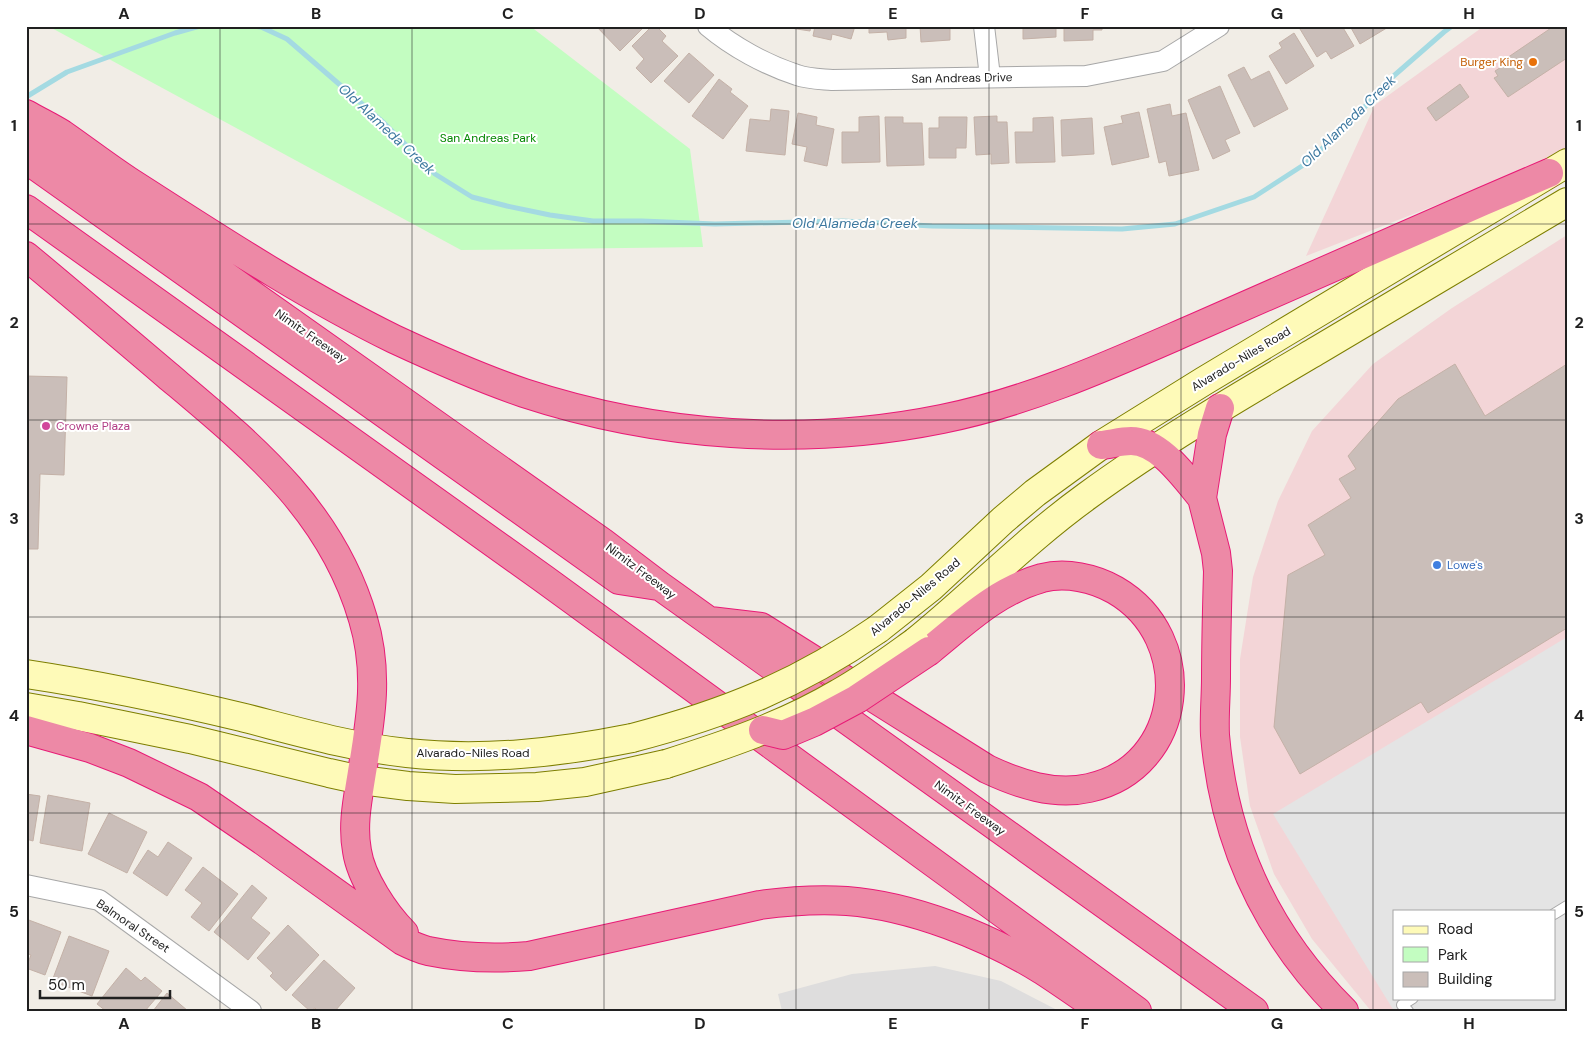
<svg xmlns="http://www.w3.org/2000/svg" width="1593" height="1037" viewBox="0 0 1593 1037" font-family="'DM Sans',sans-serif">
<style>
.residential{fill:#dedddd}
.commercial{fill:#f3d5d7;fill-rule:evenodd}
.park{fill:#c3fdc1}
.parking{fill:#e4e4e4;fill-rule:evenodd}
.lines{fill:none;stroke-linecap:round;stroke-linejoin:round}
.stream{stroke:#a4dae2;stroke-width:5}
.building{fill:#cabeb9;stroke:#c4b1a7}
.service-casing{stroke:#a7a7a7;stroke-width:12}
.minor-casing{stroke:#a7a7a7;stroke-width:22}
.secondary-casing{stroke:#7e7f00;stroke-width:30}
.motorway-casing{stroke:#e81b76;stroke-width:30}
.service{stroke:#fff;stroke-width:10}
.minor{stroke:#fff;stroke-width:20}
.secondary{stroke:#fefab8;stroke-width:28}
.motorway{stroke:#ed89a6;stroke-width:28}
.secondary-bridge-casing{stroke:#7e7f00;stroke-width:30;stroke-linecap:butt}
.motorway-bridge-casing{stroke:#e81b76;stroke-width:30;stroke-linecap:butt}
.secondary-bridge{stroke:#fefab8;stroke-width:28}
.motorway-bridge{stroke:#ed89a6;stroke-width:28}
.grid{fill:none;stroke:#202020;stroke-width:1;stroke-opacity:0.55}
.food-dot{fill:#e8710a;stroke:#fff;stroke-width:2}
.hotel-dot{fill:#d1479c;stroke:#fff;stroke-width:2}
.shop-dot{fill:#3f7fe0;stroke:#fff;stroke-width:2}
.labels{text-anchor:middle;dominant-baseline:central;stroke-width:4;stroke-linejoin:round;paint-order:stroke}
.food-label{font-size:12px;fill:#c56008;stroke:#fff;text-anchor:end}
.street-label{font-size:12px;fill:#202020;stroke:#fff}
.park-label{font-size:12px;fill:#068904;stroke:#fff}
.hotel-label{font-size:12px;fill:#b23c85;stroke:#fff;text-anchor:start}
.shop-label{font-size:12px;fill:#366cbe;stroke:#fff;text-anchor:start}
.water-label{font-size:14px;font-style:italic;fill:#3d789f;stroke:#fff}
.neatline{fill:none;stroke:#202020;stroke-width:2}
.grid-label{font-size:16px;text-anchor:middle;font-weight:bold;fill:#202020}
</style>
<rect width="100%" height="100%" fill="#f1ede6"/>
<path class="residential" d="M935,966L1001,981L1059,1011H782L778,994L852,974Z"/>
<path class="commercial" d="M1484,26H1567V149L1508,177L1306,256L1375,105Z
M1567,235V1011H1371L1312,939L1274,874L1250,806L1240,737V659L1253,577L1278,501L1312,431L1373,364L1452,308ZM1394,911H1554V998H1394Z"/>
<path class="park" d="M48,26H530L690,149L703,247L461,250Z"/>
<path class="parking" d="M1567,637V1011H1394L1273,814ZM1394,911H1554V998H1394Z"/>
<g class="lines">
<path class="stream" d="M253,26L261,27L287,39L384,123L435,174L472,197L507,206L550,215L593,221H642L715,224L843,221L932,226L1122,229L1175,224L1254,197L1305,164L1351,122L1389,80L1444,32L1452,26
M26,97L67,72L175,33L200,26"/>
</g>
<path class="building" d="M596,26H645L620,51Z
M652,26H656L666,36L662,41L678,56L651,83L636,68L644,59L632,46Z
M777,26H811L810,31Z
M815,26H855L851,39L832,34L831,40L813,36Z
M869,26H906V38L888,40L887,32L869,33Z
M920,26H950V40L921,42Z
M1023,26H1056V37L1023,39Z
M1064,26H1102V30H1093V40L1064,41Z
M1305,26H1342L1354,46L1331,59L1326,51L1317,57L1300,29Z
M1350,26H1390L1360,44Z
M1554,26H1567V58L1508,97L1494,78L1498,76L1495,71L1506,64L1504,60Z
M1294,33L1314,66L1286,84L1269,56L1282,48L1279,43Z
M689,53L714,75L689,103L664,81Z
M1244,67L1251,80L1269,71L1288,109L1254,127L1228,75Z
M719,79L732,89L730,92L748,106L723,139L692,116Z
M1460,84L1469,97L1436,121L1427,108Z
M1220,86L1240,133L1225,140L1230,151L1213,159L1188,100Z
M1170,104L1172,116L1186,113L1199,170L1169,176L1166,161L1159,163L1147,109Z
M771,109L789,111L785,155L746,151L750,119L770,121Z
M1139,112L1149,157L1112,165L1104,127L1123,123L1121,116Z
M798,113L817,117L816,125L834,129L827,166L804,161L807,147L792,144Z
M879,116L880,162L842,163V132H859V117Z
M997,116V122H1007L1009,163L991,164V154L976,155L974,117Z
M885,117H903V123H922L924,165L887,166Z
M939,117H967L966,148H956V158H929V128H939Z
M1053,117L1055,162L1016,163L1015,132H1033V118Z
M1092,118L1094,154L1062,156L1061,120Z
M1455,364L1485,416L1567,364V628L1428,713L1421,702L1300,774L1274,727L1288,575L1325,555L1308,525L1351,498L1339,479L1356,469L1348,456L1398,399Z
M26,376L67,377L64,475L40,474L38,549H26Z
M26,794L40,796L33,841L26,839Z
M48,795L90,803L82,851L40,843Z
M109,813L147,832L127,873L88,854Z
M168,842L192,858L167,896L133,873L148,850L158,857Z
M203,867L238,894L209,931L191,917L202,903L185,890Z
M252,885L267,898L251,918L270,933L248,960L214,932Z
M26,919L61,932L45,975L26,968L31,955L26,953Z
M288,925L319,955L286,991L270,976L273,973L257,958Z
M69,936L109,951L92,996L52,981Z
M324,960L355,988L335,1011H318L315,1008L310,1011L292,995Z
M126,968L141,981L145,977L162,991L145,1011H106L97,1004Z
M167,993L188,1011H153Z"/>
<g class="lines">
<g class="service-casing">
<path id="service" d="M1554,914L1567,906
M1408,1011L1402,1005L1413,998"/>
</g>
<g class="minor-casing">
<path id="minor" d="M708,26C733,47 766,65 797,75C808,79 821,79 832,80L1086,76L1163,61L1219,26
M984,26L990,77
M26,885L99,900L251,1011"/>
</g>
<g class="secondary-casing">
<path id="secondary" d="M878,629L931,587L1003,520L1035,493L1101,445L1204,381L1567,163
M915,642C974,594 1026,540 1087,496C1161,442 1240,396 1318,350C1401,301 1484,251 1567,202
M26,674C99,685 170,700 241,717C296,731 350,747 407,753C483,761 557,753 632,738
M26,707L78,716L190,739L329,773L361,780L408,786L455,789L537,787L585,782L666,764"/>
</g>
<g class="motorway-casing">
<path id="motorway" d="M26,114C38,121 51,127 62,134C85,150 107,167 130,182C216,237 302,294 394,339C437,359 480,378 524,393C658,437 804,447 942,419C1032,401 1116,362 1199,326C1316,275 1432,223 1549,173
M26,135L602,542L660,586L1254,1011
M26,159L619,580L658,586
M26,209L544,579L1137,1011
M26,256C73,295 120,335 167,375C250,445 331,509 363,619C379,672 371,718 362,772C358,798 352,824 357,851C361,878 385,914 404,933
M1220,408L1212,434L1202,498L1216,553L1218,571C1217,607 1216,642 1216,678C1216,697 1214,716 1215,735C1224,842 1267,935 1344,1011
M1101,445C1111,444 1121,441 1131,441C1160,441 1185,478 1202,498
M710,621L761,627L987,769C1019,784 1054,796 1089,788C1185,767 1198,638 1115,590C1094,578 1066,572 1042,578C996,591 965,622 929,651
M26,730L90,748L129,763L199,797L259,838L403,941C411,945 420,949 428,951C462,958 495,959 529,956L760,905C789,901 818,899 847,901C912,906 987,936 1042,970C1062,983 1082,997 1102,1011"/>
</g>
<use href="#service" class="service"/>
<use href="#minor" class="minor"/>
<use href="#secondary" class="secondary"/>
<use href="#motorway" class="motorway"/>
<g class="secondary-bridge-casing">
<path id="secondary-bridge" d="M632,738C725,714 799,684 878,629
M666,764C726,745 785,725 839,693C866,678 890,660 915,642"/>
</g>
<g class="motorway-bridge-casing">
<path id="motorway-bridge" d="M763,730L783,735L814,722L857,699L929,651"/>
</g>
<use href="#secondary-bridge" class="secondary-bridge"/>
<use href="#motorway-bridge" class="motorway-bridge"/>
</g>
<path class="grid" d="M220,26V1011M412,26V1011M604,26V1011M796,26V1011M989,26V1011M1181,26V1011M1373,26V1011M26,224H1567M26,420H1567M26,617H1567M26,813H1567"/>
<circle class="food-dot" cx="1533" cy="62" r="5"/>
<circle class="hotel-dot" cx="46" cy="426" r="5"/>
<circle class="shop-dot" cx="1437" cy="565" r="5"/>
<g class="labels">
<g class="food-label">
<text x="1523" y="62">Burger King</text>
</g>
<g class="street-label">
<text transform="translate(962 78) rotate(-1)">San Andreas Drive</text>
<text transform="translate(311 336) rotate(35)">Nimitz Freeway</text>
<text transform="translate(1241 359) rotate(-31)">Alvarado-Niles Road</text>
<text transform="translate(641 571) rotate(37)">Nimitz Freeway</text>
<text transform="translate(915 597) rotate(-40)">Alvarado-Niles Road</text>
<text x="473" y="753">Alvarado-Niles Road</text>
<text transform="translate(970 808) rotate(36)">Nimitz Freeway</text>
<text transform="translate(133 926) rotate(34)">Balmoral Street</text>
</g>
<g class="park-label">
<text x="488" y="138">San Andreas Park</text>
</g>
<g class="hotel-label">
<text x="56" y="426">Crowne Plaza</text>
</g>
<g class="shop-label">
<text x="1447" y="565">Lowe's</text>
</g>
<g class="water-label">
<text transform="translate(1348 121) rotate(-44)">Old Alameda Creek</text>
<text transform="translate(387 129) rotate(43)">Old Alameda Creek</text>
<text x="855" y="223">Old Alameda Creek</text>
</g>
</g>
<rect width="1593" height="1037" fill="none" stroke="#ffffff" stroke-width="55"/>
<rect x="1393" y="910" width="162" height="90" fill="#ffffff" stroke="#a6a6a6"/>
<rect x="1403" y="926" width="25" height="8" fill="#fefab8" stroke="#a6a6a6"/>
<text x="1438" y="934" font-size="15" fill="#202020">Road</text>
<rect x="1403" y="947" width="25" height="15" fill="#c3fdc1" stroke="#a6a6a6"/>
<text x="1438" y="960" font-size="15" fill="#202020">Park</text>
<rect x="1403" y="972" width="25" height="15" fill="#cabeb9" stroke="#a6a6a6"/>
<text x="1438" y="984" font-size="15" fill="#202020">Building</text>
<path d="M40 990v8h130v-8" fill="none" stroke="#202020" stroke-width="2.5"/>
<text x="48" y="990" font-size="15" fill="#202020" stroke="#ffffff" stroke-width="4" paint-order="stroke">50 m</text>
<rect x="28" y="28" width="1538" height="982" class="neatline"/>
<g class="grid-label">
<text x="124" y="19">A</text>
<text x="316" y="19">B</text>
<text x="508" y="19">C</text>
<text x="700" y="19">D</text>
<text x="893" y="19">E</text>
<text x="1085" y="19">F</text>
<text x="1277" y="19">G</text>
<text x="1469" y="19">H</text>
<text x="14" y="131">1</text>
<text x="1579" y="131">1</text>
<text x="14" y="328">2</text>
<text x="1579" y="328">2</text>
<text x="14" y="524">3</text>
<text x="1579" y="524">3</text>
<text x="14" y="721">4</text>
<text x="1579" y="721">4</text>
<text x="14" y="917">5</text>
<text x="1579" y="917">5</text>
<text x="124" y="1029">A</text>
<text x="316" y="1029">B</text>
<text x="508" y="1029">C</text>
<text x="700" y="1029">D</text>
<text x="893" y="1029">E</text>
<text x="1085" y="1029">F</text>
<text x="1277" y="1029">G</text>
<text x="1469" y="1029">H</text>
</g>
</svg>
